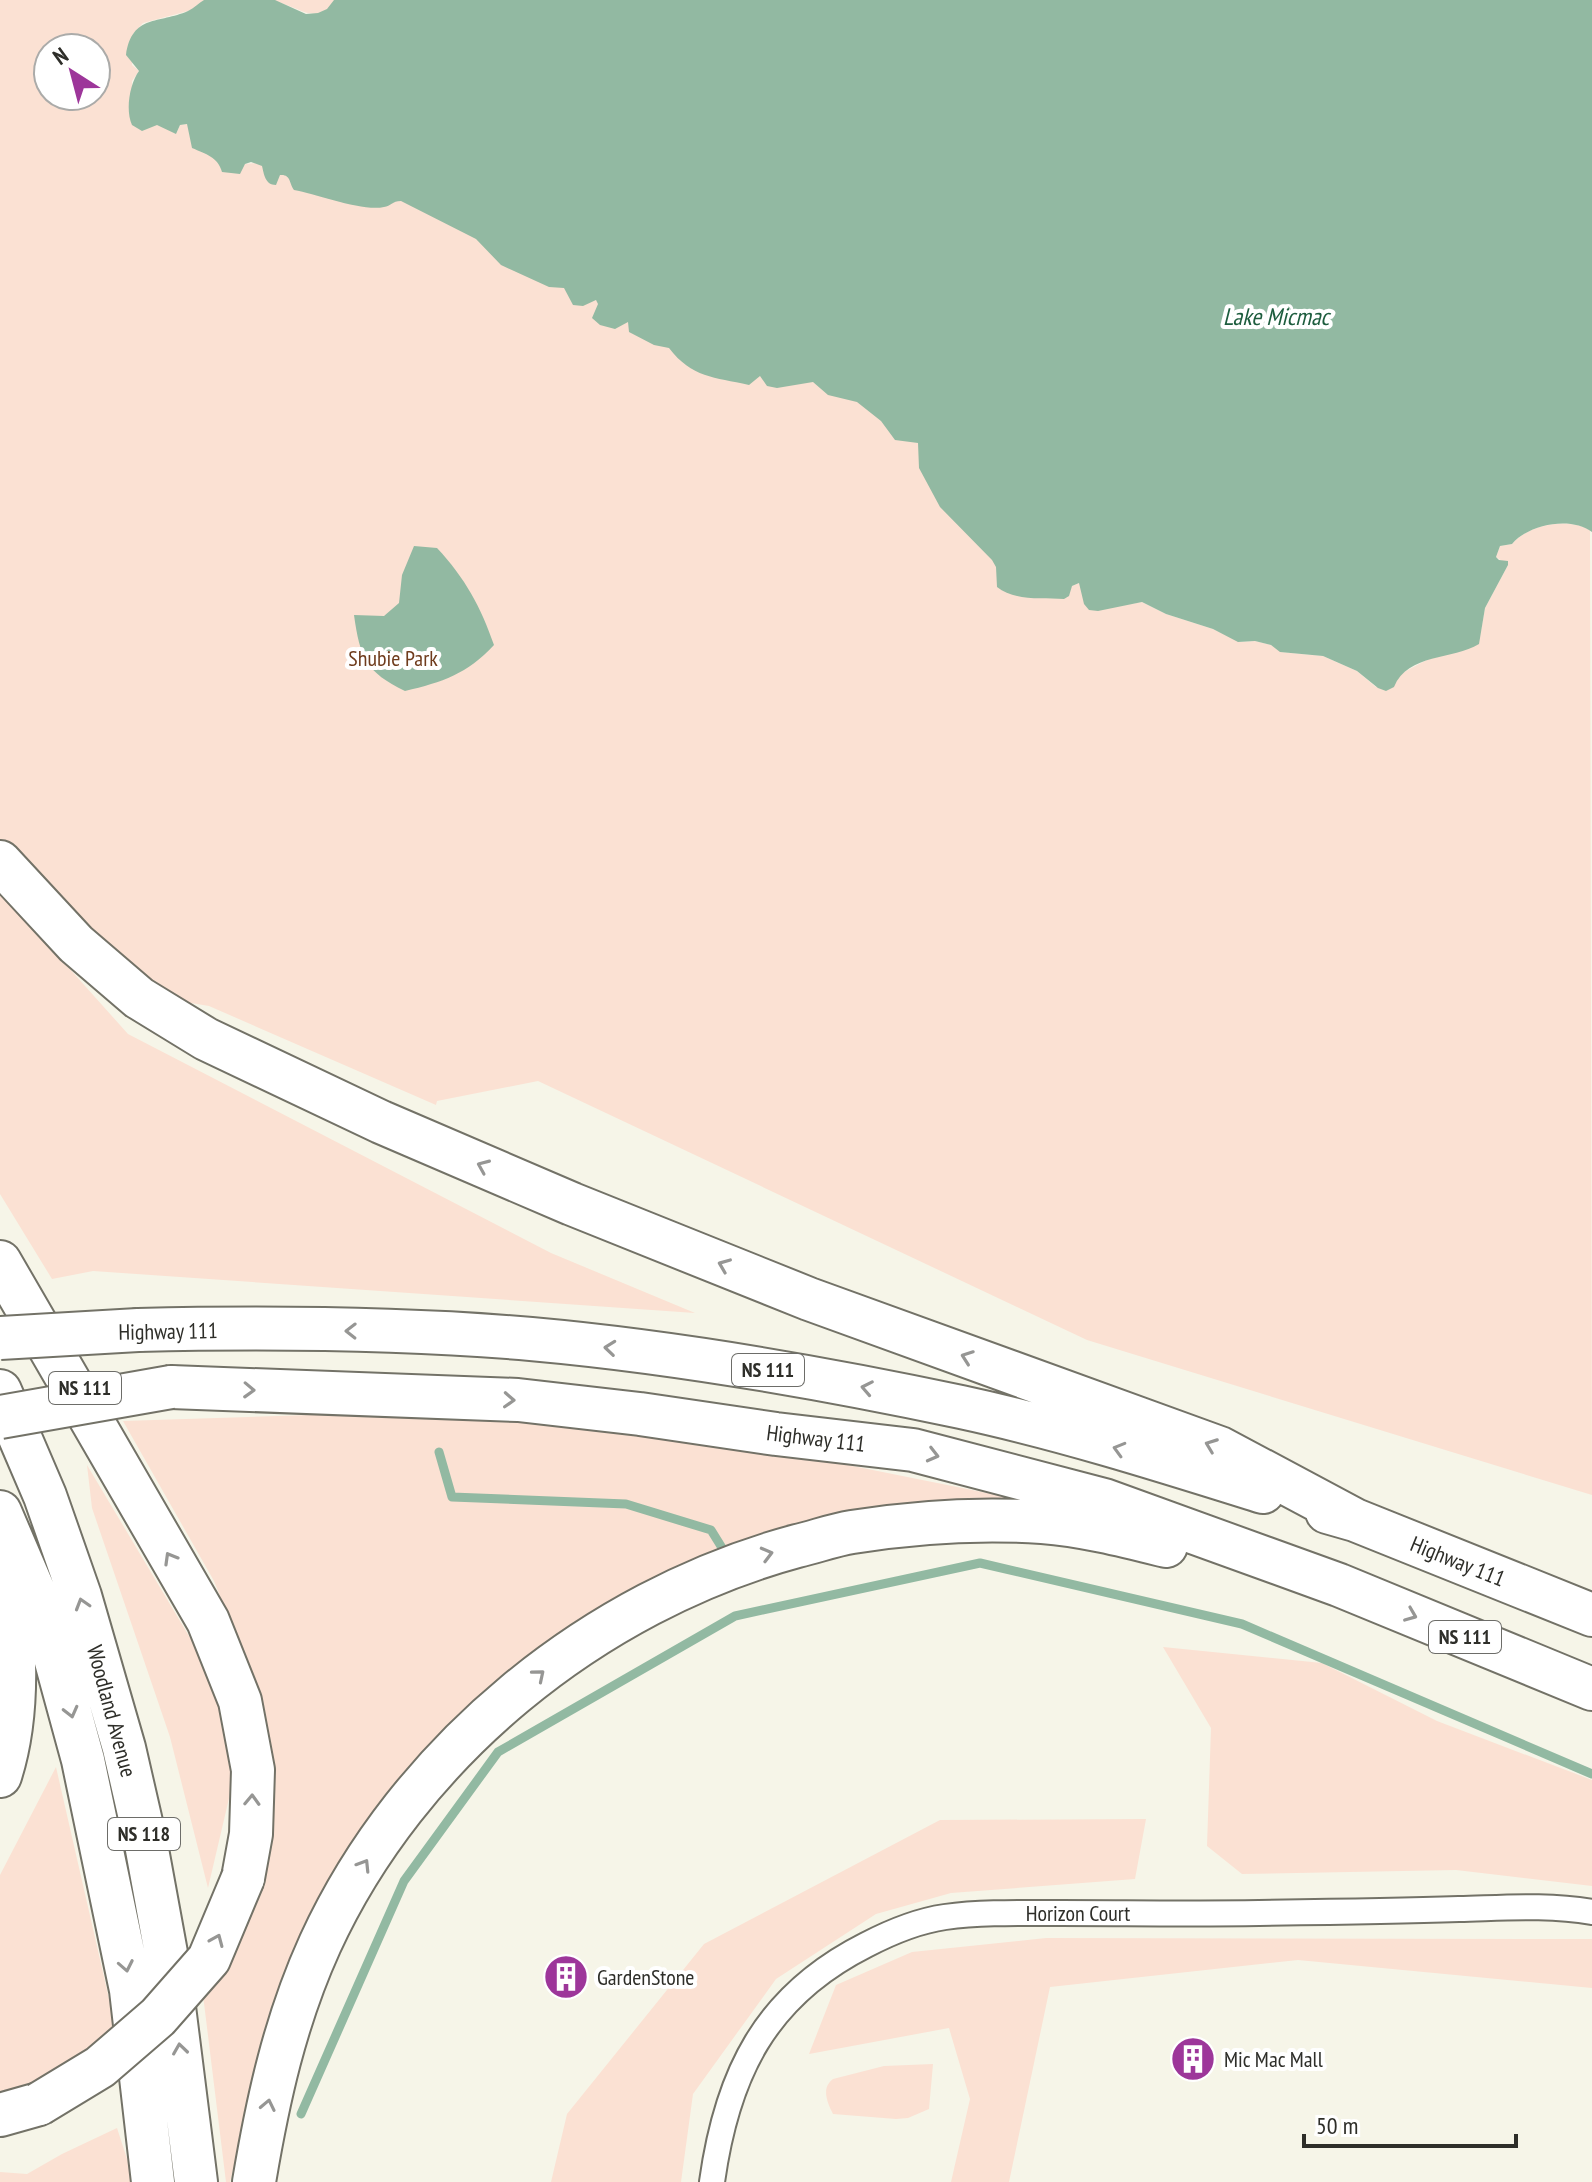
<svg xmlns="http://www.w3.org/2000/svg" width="1592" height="2182" viewBox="0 0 1592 2182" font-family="'PT Sans Narrow',sans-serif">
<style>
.green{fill:#fbe1d3;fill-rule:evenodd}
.water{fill:#92b9a2}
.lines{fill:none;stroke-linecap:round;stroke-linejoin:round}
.stream{stroke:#92b9a2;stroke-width:9}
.minor-casing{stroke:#737267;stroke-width:28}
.motorway-casing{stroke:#737267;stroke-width:46}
.minor{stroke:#fff;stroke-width:24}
.motorway{stroke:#fff;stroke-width:42}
.motorway-bridge-casing{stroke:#737267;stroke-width:46;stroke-linecap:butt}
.motorway-bridge{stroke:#fff;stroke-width:42}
.oneway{stroke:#969694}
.labels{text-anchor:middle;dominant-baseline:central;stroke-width:8;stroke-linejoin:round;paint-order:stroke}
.shield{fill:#fff;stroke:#6d6d69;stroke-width:2}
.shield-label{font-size:20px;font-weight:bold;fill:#2e2e29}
.park-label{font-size:22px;fill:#6f3c1d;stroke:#fff}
.street-label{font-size:22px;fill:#2e2e29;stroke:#fff}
.poi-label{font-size:22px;fill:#2e2e29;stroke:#fff;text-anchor:start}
.water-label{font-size:24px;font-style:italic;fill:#1d5d3e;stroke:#fff}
</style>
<rect width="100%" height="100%" fill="#f6f5e8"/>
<path class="green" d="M0,0H213L188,11L143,23L133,34L132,65L139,71L132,81V95L177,132L180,125L187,124L245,164L257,163L415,200L590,302L596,300L628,322L630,328L878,401L913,441L918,443L920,450L1072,586L1079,583L1131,604L1142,602L1166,614L1213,629L1240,642L1255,641L1271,645L1281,652L1323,656L1357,671L1376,687L1481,631L1485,608L1508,565L1496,557L1500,546L1512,544C1529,524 1568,517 1590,530L1592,1495L1087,1340L538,1081L437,1101L436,1105L209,1006L137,994L0,867ZM48,48H96V96H48Z
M271,0H347C309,25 309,10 271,0Z
M0,891L128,1034L551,1253L695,1313L93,1271L52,1279L0,1194Z
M404,1412L587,1425L749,1445L1031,1502L746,1549L446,1739L259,2062L230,2182H226L203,1995L258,1691L214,1581L123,1421Z
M87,1465L245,1730L208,1888L170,1737L92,1508Z
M1163,1647L1322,1663L1437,1721L1592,1780V1886L1456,1870L1242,1874L1207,1846L1211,1728Z
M56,1767L115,2025L67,2066L30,2083L0,2092V1875Z
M1146,1819L1135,1879L951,1893L876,1914L776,1979L693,2094L681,2182H551L567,2114L704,1944L940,1820Z
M1046,1938L1592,1939V1988L1298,1960L1050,1987L1009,2182H951L970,2099L949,2028L809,2054L836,1985L912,1952Z
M933,2064L929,2109L908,2118L896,2119L833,2114C827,2102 821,2088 833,2079L884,2066Z
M117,2128L129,2165L132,2182H0V2172L27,2174L62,2154Z"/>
<path class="water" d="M204,0H275L306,14L318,13L327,9L334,0H1592V532C1571,516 1529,524 1512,544L1500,546L1496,557L1499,560L1508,561V565L1485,608L1479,644C1453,660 1408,653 1394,687L1386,691L1378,688L1357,671L1323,656L1280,652L1271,645L1255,641L1238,642L1213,629L1166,614L1142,602L1098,611L1089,610L1084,604L1079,583L1072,586L1069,596L1064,599C1042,598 1014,601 997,587L996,567L992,560L940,507L919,468L918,443L895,440L881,421L857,402L828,395L813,382L777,388L767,386L760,376L749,385C714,377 692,378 669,348L654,345L629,332L628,322L615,329L600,325L592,318L598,304L596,300L583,306L573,305L564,288L549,287L501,265L476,239L401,201C392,201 391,206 384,207C363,212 317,194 294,190C289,183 291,174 280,175L276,185C265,185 264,174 262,166L251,162L245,164L240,174L222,172C218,157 206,154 192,148L187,124L180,125L176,134L157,125L142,131L132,125C125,110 130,83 139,71L126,55C132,14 159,24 188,11C194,8 199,3 204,0Z
M414,546L437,548C465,578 481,607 494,645C467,674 443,682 405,691C366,672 360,658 354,615L384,616L399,603L402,575Z"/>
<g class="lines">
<path class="stream" d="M439,1452L452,1497L626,1504L711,1530L724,1551
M301,2114L404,1881L498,1752L735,1616L980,1563L1242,1624L1592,1774"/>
<g class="minor-casing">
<path id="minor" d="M712,2182C727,2074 765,1996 866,1945C891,1932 917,1921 945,1917C982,1912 1022,1913 1060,1913C1126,1913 1193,1914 1259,1913C1326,1912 1393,1911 1459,1909C1502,1908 1549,1904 1592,1912"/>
</g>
<g class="motorway-casing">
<path id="motorway" d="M0,862L76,944L139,998L206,1039L381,1122L572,1204L809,1299L1220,1448L1355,1520
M0,1262L208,1621L240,1701L253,1770L251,1834L243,1878
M138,1330C267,1327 403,1328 531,1339C676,1352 819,1377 961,1407C1063,1429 1164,1461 1263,1492
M171,1387L518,1400L640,1414L776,1434L913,1450L1104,1500L1339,1585L1592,1689
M0,1391L45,1496L80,1596L124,1748L146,1844L170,1975L196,2182
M0,1512L42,1610L83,1760L131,1990L153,2182
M1327,1512L1355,1520L1592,1615
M0,1776C23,1705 13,1628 5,1556
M0,2115L39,2104
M254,2182C268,2099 285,2021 320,1944C408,1752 593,1601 797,1546C815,1542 833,1535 852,1532C914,1522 979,1518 1042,1522C1083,1525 1126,1536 1166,1546"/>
</g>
<use href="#minor" class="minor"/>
<use href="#motorway" class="motorway"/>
<g class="motorway-bridge-casing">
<path id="motorway-bridge" d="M0,1338L138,1330
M0,1417L171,1387
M39,2104L100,2067L158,2017L209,1959L243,1878"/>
</g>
<use href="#motorway-bridge" class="motorway-bridge"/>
</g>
<defs><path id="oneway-chevron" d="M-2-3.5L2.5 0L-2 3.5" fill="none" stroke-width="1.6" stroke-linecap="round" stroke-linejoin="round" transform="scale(2)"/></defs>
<g class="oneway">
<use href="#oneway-chevron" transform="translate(483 1166) rotate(-157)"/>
<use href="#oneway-chevron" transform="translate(724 1265) rotate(-158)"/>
<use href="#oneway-chevron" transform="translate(351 1331) rotate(-179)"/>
<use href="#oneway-chevron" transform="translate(610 1348) rotate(-174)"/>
<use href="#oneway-chevron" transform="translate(967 1357) rotate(-160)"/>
<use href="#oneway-chevron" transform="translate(867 1388) rotate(-169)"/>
<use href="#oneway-chevron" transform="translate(249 1390) rotate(2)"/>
<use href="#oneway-chevron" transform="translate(509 1400) rotate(3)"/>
<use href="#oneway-chevron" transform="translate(1211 1445) rotate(-159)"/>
<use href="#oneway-chevron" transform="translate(1119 1449) rotate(-164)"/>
<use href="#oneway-chevron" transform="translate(933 1455) rotate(14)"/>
<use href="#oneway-chevron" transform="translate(767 1554) rotate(-15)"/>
<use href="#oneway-chevron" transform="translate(170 1558) rotate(-120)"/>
<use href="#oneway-chevron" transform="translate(82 1604) rotate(-107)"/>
<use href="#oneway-chevron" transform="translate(1411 1615) rotate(22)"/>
<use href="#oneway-chevron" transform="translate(539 1675) rotate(-40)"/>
<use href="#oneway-chevron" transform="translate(71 1712) rotate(76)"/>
<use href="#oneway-chevron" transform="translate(252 1800) rotate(-88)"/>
<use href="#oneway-chevron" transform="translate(364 1865) rotate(-58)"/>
<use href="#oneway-chevron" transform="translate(217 1940) rotate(-67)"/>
<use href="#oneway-chevron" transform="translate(126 1966) rotate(79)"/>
<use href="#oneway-chevron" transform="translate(180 2049) rotate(-98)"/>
<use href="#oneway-chevron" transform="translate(268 2105) rotate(-78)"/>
</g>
<defs>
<g id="building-disc" transform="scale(2.3)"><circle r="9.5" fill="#9d369a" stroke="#fff"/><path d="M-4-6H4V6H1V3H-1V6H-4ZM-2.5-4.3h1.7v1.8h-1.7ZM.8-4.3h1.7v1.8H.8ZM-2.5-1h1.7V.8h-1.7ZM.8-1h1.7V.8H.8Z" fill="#fff"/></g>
</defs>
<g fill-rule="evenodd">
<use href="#building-disc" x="566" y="1977"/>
<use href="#building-disc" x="1193" y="2059"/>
</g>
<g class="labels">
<g class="shield">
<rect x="732" y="1354" width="72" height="32" rx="6"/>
<rect x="49" y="1372" width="72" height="32" rx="6"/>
<rect x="1429" y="1621" width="72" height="32" rx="6"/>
<rect x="108" y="1818" width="72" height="32" rx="6"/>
</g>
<g class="shield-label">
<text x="768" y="1370">NS 111</text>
<text x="85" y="1388">NS 111</text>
<text x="1465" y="1637">NS 111</text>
<text x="144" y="1834">NS 118</text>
</g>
<g class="park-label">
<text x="393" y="658">Shubie Park</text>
</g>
<g class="street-label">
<text transform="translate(168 1331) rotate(-1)">Highway 111</text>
<text transform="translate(816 1438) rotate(7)">Highway 111</text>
<text transform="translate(1458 1561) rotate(22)">Highway 111</text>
<text transform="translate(112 1711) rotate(75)">Woodland Avenue</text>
<text x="1078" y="1913">Horizon Court</text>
</g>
<g class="poi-label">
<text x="597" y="1977">GardenStone</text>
<text x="1224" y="2059">Mic Mac Mall</text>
</g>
<g class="water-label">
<text x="1276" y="316">Lake Micmac</text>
</g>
</g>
<g transform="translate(72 72) rotate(324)"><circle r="38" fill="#ffffff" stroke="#ababa9" stroke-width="2"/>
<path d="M0-6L14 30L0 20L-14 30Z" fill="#9d369a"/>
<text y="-12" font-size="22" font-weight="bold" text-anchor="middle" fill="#2e2e29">N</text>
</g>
<path d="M1304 2134v12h212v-12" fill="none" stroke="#2e2e29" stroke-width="4"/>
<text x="1316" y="2134" font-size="24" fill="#2e2e29" stroke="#ffffff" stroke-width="6" paint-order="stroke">50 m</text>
</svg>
